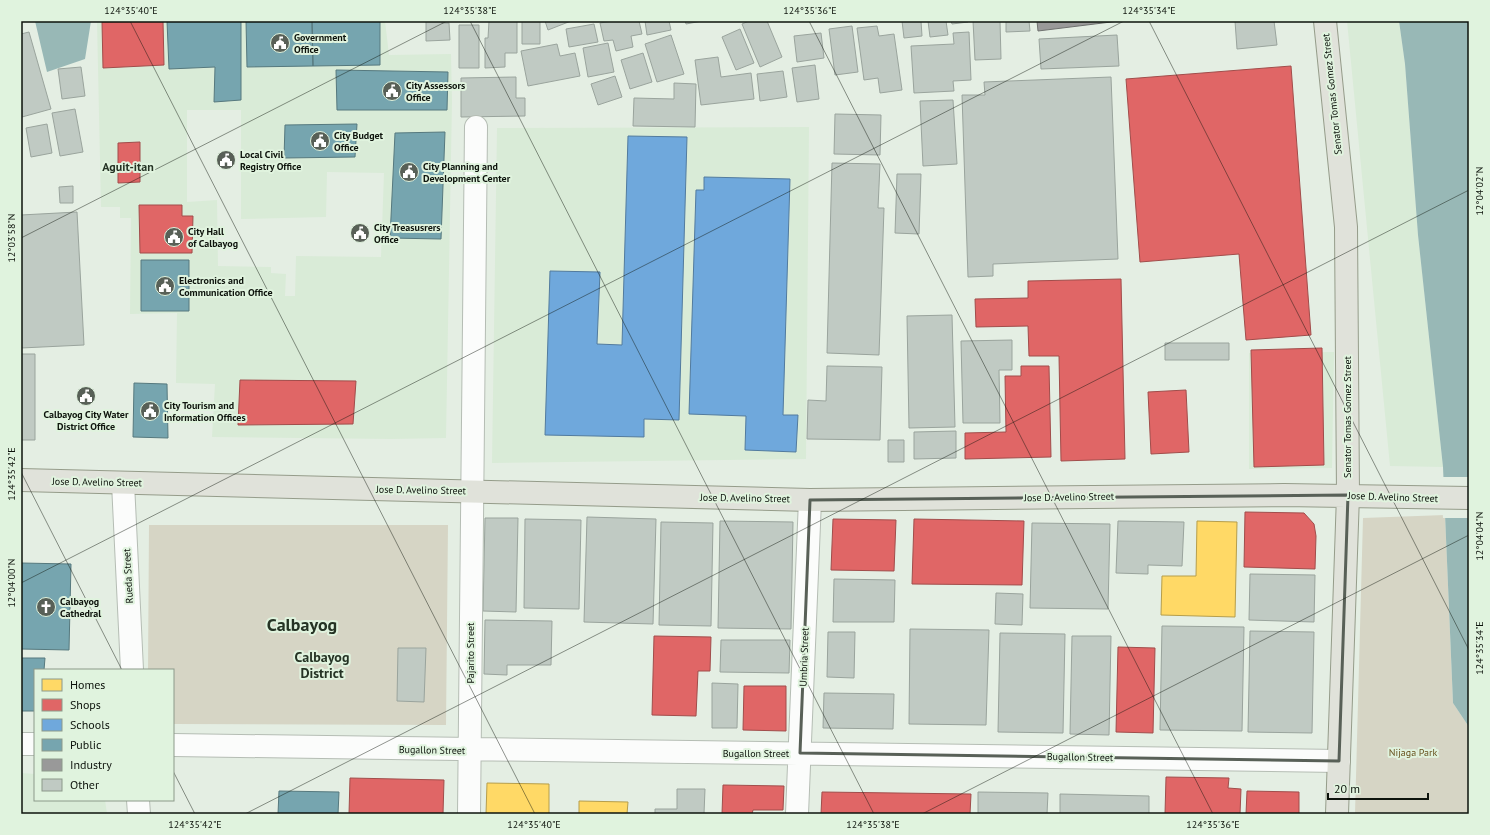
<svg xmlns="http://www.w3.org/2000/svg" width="1490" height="835" viewBox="0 0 1490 835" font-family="'PT Sans',sans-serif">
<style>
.built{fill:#d9ebd7;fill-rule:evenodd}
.green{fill:#d6d5c5}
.water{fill:#98b8b6}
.pier{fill:#e4eee3}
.homes{fill:#ffd966;stroke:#b69e4b}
.shops{fill:#e06666;stroke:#a14d4b}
.schools{fill:#6fa8dc;stroke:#527b9e}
.public{fill:#76a5af;stroke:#56797e}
.industry{fill:#999;stroke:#6f716f}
.building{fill:#c0cac3;stroke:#9aa49d}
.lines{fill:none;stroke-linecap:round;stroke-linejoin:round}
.minor-casing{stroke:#b5bdb4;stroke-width:24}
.major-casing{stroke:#959c8a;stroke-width:24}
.minor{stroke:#fbfcfb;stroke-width:22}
.major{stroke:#e0e2da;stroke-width:22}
.marked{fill:none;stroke:#586057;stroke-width:3;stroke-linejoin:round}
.ticks{fill:none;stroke:#0d130c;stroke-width:1;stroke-opacity:0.45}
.labels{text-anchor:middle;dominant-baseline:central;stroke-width:4;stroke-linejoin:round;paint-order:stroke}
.poi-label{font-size:10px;font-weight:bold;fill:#0d130c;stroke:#e0f3de;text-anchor:start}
.street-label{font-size:10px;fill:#0d130c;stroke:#e0f3de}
.park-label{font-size:10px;fill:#67511d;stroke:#e0f3de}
.quarter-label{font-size:12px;font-weight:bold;fill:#253324;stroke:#e0f3de}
.district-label{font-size:14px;font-weight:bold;fill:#253324;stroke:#e0f3de}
.town-label{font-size:18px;font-weight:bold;fill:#253324;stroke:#e0f3de}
.neatline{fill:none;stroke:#0d130c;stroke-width:1.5}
.ticks-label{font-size:10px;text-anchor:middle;fill:#0d130c}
</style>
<rect width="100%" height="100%" fill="#e4eee3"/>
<path class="built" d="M97,21H385L389,55L451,54L452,101L446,438L392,439L212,437L215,384L176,383L177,313L130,314L131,218H120V207H101ZM187,110H241V219L326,217L327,172L384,173L381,257L296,256L295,296H285L286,274L271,273V267L218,266L217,200L187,202Z
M1347,21H1399L1405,64L1418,235L1443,467L1390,466Z
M809,127L806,459L492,463L497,128Z
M1334,352L1332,468L1249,469V353Z
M21,773L35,774V800H105L107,814H21Z"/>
<path class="green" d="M1445,515L1453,703L1469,727V814H1355L1363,518Z
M149,525H448L446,725L173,724V670H148Z"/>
<path class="water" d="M35,21H91L85,59L47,72Z
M1399,21H1469V727L1453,703L1443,467L1418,235L1405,64Z"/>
<path class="pier" d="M1441,477H1469V518H1443Z"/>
<path class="homes" d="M1197,521L1237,522L1235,617L1161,615L1162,576H1196Z
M487,783L549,784V814H486Z
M579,801L628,802L627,814H579Z"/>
<path class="shops" d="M163,21L164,65L103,68L102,22Z
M1291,66L1311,335L1246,340L1239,254L1140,262L1126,79Z
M140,142V182L118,183V143Z
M139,205H182V216H193L192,253H140Z
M1121,279L1125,459L1061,461L1059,356H1029L1028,326L976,327L975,299L1028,298V281Z
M1322,348L1324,465L1254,467L1251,350Z
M1021,366H1049L1051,457L965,459V433L1006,432L1005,376H1021Z
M240,380L356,381L353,424L238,425Z
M1186,390L1189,452L1151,454L1148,392Z
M1245,512L1304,513L1314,524L1316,536L1315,569L1244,567Z
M833,519L896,520L894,571L831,570Z
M914,519L1024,521L1022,585L912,584Z
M654,636L711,637L710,671H698L696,716L652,715Z
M1118,647L1155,648L1153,733L1116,732Z
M744,686H786V731L743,730Z
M1166,777L1229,778L1228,788L1241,789L1240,814H1165Z
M350,778L444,780L443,814H349Z
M723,785L784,786L783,810H753L752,814H722Z
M1247,791L1299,792V814H1246Z
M822,792L971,794L970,814H821Z"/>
<path class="schools" d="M628,136L687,137L679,420L644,419V437L545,435L550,271L600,272L597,344L622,345Z
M704,177L790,179L783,415H798L796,452L745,450L746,416L689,414L696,190H704Z"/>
<path class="public" d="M167,21H241V100L214,102L215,67L169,69Z
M246,21H312L313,66L247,67Z
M312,21H380V65L313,66Z
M336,70L448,72L447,110H337Z
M357,124L355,157L284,158L285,125Z
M445,132L441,239L390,238L395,133Z
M141,260H189V311H141Z
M134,383L167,384L168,438L133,437Z
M21,563L71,564L69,650L21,649Z
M21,658H45L44,670H35V711H21Z
M279,791L339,792L338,814H278Z"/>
<path class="industry" d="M1037,21H1119L1038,31Z"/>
<path class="building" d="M426,21H442V23H449L450,40L426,41Z
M489,21H517V53H505V67L485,68V38H488Z
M522,21H540V44H522Z
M545,21H571L548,30Z
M612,21H639L642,34L631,36L633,47L616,51L613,40L604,41L600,23Z
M645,21H669L671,30L647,35Z
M685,21H702L686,24Z
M749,21H767L782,57L760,67L742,24Z
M902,21H921L922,36L904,38Z
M928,21H946L948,35L930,37Z
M951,21H968V22L952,24Z
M973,21H1000L1001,59L975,60Z
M1006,21H1029L1030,31L1006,32Z
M1235,21H1274L1277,45L1237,49Z
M594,24L598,42L569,47L566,29Z
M459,25H479V68H459Z
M852,26L858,72L835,75L829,29Z
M877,26L879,36L894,34L902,90L880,93L878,78L864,80L857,28Z
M740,29L754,63L736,70L722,37Z
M29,32L51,109L22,117L21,34Z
M969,32L971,80L953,81L954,91L914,93L911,46L954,44L953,33Z
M821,33L824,58L797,62L794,36Z
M671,35L684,74L657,82L645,44Z
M1117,35L1119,66L1041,69L1039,39Z
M608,43L614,72L588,77L583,48Z
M557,44L560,56L575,53L580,76L528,86L521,51Z
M643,53L652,82L630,89L621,60Z
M718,57L721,77L751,73L754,99L701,105L695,60Z
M815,65L819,99L797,102L792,68Z
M81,67L85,96L62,99L58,69Z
M783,71L787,97L760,101L757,74Z
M615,76L622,97L598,105L591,84Z
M516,77V98H525V116L461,117V78Z
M1111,77L1118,259L993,264V276L968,277L962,95H985L984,82Z
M674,83L696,84L695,127L633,126L634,98L674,99Z
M953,100L957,164L923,166L920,101Z
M75,109L83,152L60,156L52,113Z
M835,114L881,115L880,155L834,154Z
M47,124L52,153L31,157L26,128Z
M832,163L880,164L878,208H884L879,355L827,353Z
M897,174H921L919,234L895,233Z
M73,186V203H60L59,187Z
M77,212L84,345L21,348V215Z
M952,315L955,427L909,428L907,316Z
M1012,340V370H999L1000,423H963L961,341Z
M1165,343H1229V360H1165Z
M21,354H35V440H21Z
M827,366L882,367L880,440L807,439L808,400L826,401Z
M956,431V458L914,459V432Z
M888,440H904V462H888Z
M587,517L656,519L653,624L584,622Z
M485,518H518L516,612L483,611Z
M525,519L581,520L579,609L524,608Z
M720,521L793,522L791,629L718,628Z
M1118,521L1184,522L1182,566L1148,565V574L1116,573Z
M661,522L713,523L711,626L659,625Z
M1032,523L1110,524L1108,609L1030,608Z
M1250,574L1315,575L1314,622L1249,620Z
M834,579L895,580L894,622H833Z
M996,593L1023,594L1022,625L995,624Z
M485,620L552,621L551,665H507V675L484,674Z
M1162,626L1244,627L1242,731L1160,730Z
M910,629L989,630L986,725L909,724Z
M1250,631L1314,632L1312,733L1248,732Z
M828,632H855L854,678L827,677Z
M1000,633L1065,634L1063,733L998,732Z
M1072,636H1111L1109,735L1070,734Z
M721,640H790L789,673L720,672Z
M398,648H426L424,702L397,701Z
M712,683L738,684L737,728H712Z
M824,693L894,694L893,729L823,728Z
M677,789H705L704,814H655V809H677Z
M978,792L1048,793L1047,814H978Z
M1060,794L1149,796V814H1060Z"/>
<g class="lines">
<g class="minor-casing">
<path id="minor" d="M123,483L132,670
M21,744H35
M173,745C562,752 951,755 1339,761
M138,800L139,814
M469,814L476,127
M797,814L810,500"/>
</g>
<g class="major-casing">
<path id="major" d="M1325,21L1346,227L1348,495L1337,814
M21,480L810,500L1284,495L1469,498"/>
</g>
<use href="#minor" class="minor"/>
<use href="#major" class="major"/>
</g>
<path class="marked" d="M1348,495L1339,761L800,753L810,500Z"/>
<path class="ticks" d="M130,21L535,814M470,21L874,814M809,21L1213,814M1149,21L1469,650M21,238L447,21M21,472L122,670M21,583L1124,21M173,771L195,814M245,814L1469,190M922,814L1469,535"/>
<defs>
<g id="civic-disc" transform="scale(1)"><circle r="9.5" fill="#586057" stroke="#e0f3de"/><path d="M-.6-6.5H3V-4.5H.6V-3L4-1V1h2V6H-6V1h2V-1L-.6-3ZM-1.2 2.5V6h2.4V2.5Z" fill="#fff"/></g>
<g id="church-disc" transform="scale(1)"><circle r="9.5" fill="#586057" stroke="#e0f3de"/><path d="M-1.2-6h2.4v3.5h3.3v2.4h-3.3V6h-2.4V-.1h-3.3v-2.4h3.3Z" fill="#fff"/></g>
</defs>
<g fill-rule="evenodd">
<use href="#civic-disc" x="280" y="43"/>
<use href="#civic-disc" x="392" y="91"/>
<use href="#civic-disc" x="320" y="141"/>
<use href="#civic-disc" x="226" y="160"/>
<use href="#civic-disc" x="409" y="172"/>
<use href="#civic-disc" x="360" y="233"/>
<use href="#civic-disc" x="174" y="237"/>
<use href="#civic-disc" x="165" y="286"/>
<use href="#civic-disc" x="86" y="396"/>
<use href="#civic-disc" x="150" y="411"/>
<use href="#church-disc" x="46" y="607"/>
</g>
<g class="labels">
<g class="poi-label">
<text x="294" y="37">Government<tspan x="294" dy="12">Office</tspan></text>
<text x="406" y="85">City Assessors<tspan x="406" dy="12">Office</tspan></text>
<text x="334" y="135">City Budget<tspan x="334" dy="12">Office</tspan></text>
<text x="240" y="154">Local Civil<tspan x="240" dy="12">Registry Office</tspan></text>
<text x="423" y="166">City Planning and<tspan x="423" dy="12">Development Center</tspan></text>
<text x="374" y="227">City Treasusrers<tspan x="374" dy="12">Office</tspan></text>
<text x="188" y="231">City Hall<tspan x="188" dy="12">of Calbayog</tspan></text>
<text x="179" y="280">Electronics and<tspan x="179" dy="12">Communication Office</tspan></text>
<text x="164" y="405">City Tourism and<tspan x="164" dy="12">Information Offices</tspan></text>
<text x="86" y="414" text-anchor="middle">Calbayog City Water<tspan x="86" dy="12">District Office</tspan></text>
<text x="60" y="601">Calbayog<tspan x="60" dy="12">Cathedral</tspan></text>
</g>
<g class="street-label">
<text transform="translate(1332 94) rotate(-96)">Senator Tomas Gomez Street</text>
<text transform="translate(1347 417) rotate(-90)">Senator Tomas Gomez Street</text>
<text transform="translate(97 482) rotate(1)">Jose D. Avelino Street</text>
<text transform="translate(421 490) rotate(1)">Jose D. Avelino Street</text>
<text transform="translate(1069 497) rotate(-1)">Jose D. Avelino Street</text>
<text transform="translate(1393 497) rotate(2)">Jose D. Avelino Street</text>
<text transform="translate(745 498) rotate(1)">Jose D. Avelino Street</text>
<text transform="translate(128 576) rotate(-93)">Rueda Street</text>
<text transform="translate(470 653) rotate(-90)">Pajarito Street</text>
<text transform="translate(804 657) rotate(-88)">Umbria Street</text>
<text transform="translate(432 750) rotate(1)">Bugallon Street</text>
<text x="756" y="753">Bugallon Street</text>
<text transform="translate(1080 757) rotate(1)">Bugallon Street</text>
</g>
<g class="park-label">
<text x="1413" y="752">Nijaga Park</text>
</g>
<g class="quarter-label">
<text x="128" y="166">Aguit-itan</text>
</g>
<g class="district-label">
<text x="322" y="657">Calbayog<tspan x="322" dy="16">District</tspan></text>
</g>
<g class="town-label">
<text x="302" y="624">Calbayog</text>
</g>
</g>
<rect width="1490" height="835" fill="none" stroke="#e0f3de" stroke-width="44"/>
<rect x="34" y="669" width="140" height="132" fill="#e0f3de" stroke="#8c998a"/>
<rect x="42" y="679" width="20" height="12" fill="#ffd966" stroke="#8c998a"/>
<text x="70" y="689" font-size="12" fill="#0d130c">Homes</text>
<rect x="42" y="699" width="20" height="12" fill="#e06666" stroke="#8c998a"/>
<text x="70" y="709" font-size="12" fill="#0d130c">Shops</text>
<rect x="42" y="719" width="20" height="12" fill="#6fa8dc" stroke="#8c998a"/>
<text x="70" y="729" font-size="12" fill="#0d130c">Schools</text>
<rect x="42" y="739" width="20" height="12" fill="#76a5af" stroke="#8c998a"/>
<text x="70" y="749" font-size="12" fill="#0d130c">Public</text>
<rect x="42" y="759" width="20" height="12" fill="#999999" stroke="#8c998a"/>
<text x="70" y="769" font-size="12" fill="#0d130c">Industry</text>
<rect x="42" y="779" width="20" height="12" fill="#c0cac3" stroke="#8c998a"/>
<text x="70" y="789" font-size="12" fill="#0d130c">Other</text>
<path d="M1328 793v6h100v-6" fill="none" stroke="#0d130c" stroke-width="2"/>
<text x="1334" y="793" font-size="12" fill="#0d130c" stroke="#e0f3de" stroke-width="3" paint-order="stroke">20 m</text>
<rect x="22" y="22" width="1446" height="791" class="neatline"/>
<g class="ticks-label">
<text x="131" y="14">124°35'40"E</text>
<text x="470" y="14">124°35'38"E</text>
<text x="810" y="14">124°35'36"E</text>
<text x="1149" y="14">124°35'34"E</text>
<text transform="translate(1479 191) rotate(-90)" y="4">12°04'02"N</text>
<text transform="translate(11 238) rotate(-90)" y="4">12°03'58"N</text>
<text transform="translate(11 474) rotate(-90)" y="4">124°35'42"E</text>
<text transform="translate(1479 536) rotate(-90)" y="4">12°04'04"N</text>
<text transform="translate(11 583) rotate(-90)" y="4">12°04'00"N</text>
<text transform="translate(1479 648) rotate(-90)" y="4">124°35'34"E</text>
<text x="195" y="828">124°35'42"E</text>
<text x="534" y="828">124°35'40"E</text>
<text x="873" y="828">124°35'38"E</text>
<text x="1213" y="828">124°35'36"E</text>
</g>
</svg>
